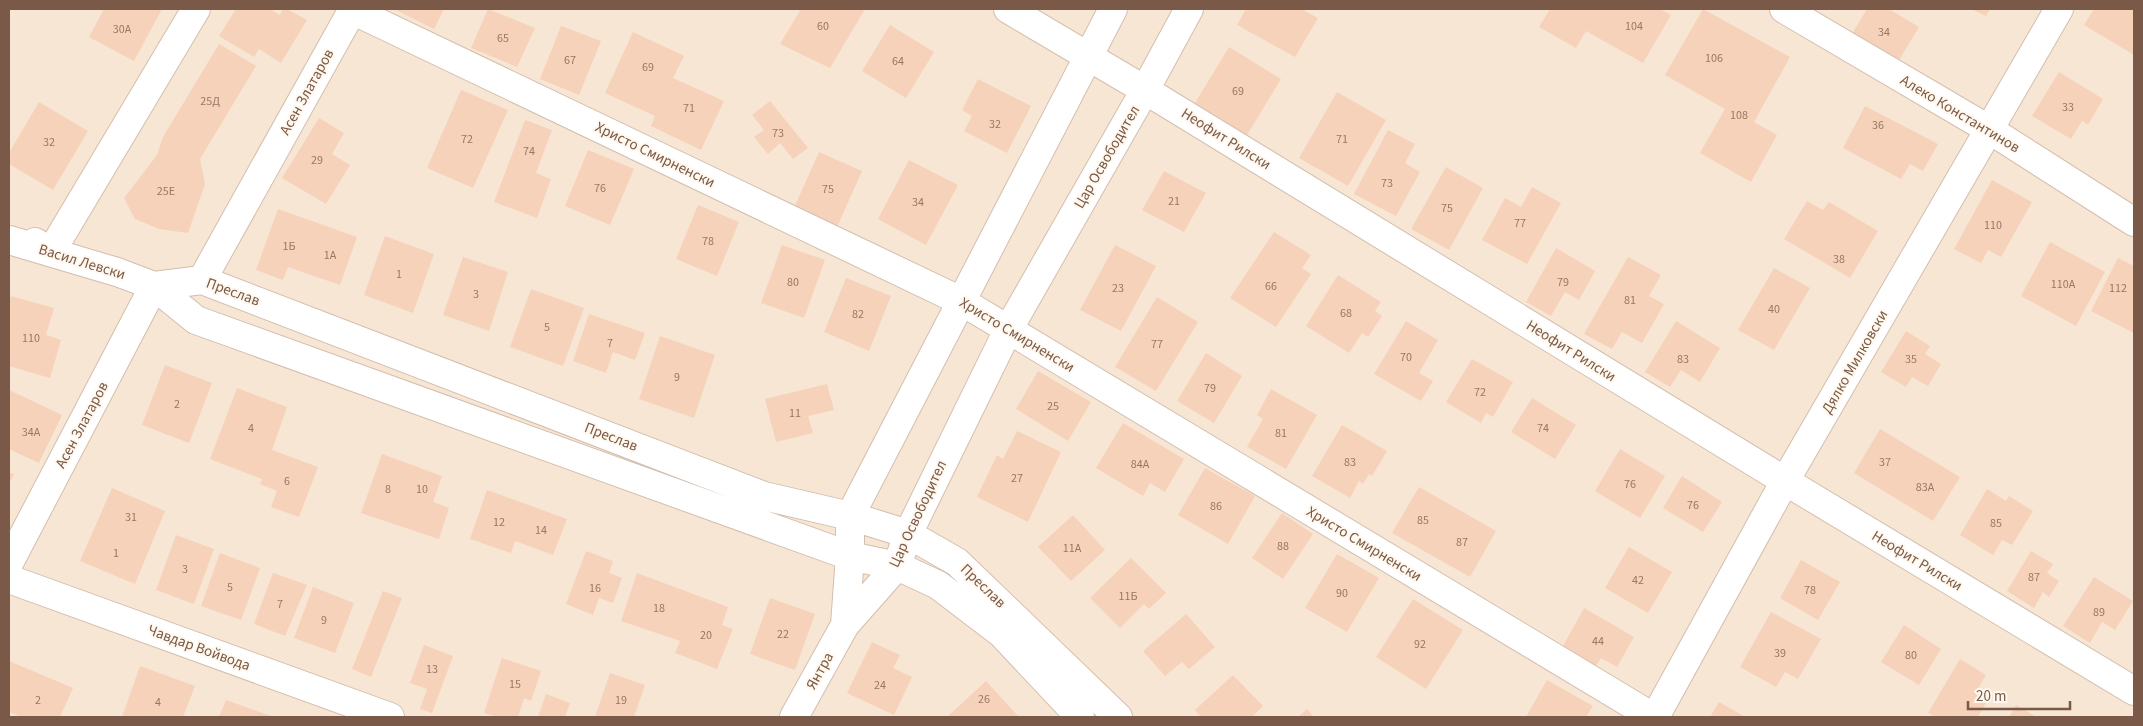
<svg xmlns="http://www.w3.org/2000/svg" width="2143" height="726" viewBox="0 0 2143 726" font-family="'Source Sans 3',sans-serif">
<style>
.residential{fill:#f7e6d4}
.building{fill:#f6d2bb}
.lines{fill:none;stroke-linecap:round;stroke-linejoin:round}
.minor-casing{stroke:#d4bead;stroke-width:30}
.minor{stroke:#fff;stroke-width:28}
.labels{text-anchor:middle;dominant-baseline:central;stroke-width:4;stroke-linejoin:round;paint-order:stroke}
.number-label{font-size:12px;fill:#997765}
.street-label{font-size:15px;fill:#7a5948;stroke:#fff8ee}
</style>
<rect width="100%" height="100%" fill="#fef5e6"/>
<path class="residential" d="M9,9H2134V717H9Z"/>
<path class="building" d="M104,9H162L134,61L89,37Z
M236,9H270L280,15L283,9H287L307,20L281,63L259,49L254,57L219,36Z
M394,9H444L434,29Z
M488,9L535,28L517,67L471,48Z
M801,9H865L830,68L780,44Z
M1246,9H1301L1318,18L1295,57L1237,25Z
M1550,9H1660L1671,15L1643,63L1586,31L1576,48L1539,27Z
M1703,9L1790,57L1754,122L1777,135L1751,182L1700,153L1725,109L1665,75Z
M1867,9H1889L1919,27L1896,65L1850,37Z
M1971,9H1990L1986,16Z
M2094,9H2134V55L2084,25Z
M890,25L934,52L906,98L862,71Z
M561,26L601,41L579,95L540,79Z
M633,32L684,56L673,78L724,101L701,150L651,126L655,116L605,93Z
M219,44L256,66L200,159L205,184L188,233L159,229L135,219L124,198L157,155L163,137Z
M1229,47L1281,79L1247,135L1195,103Z
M2059,72L2103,99L2088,125L2082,121L2071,139L2032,116Z
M978,79L1031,106L1007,153L964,131L972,116L962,110Z
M461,90L508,110L473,188L427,168Z
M1337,92L1386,120L1348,186L1299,158Z
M770,101L808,148L793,159L780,143L768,154L754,137L764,130L752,115Z
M39,102L88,131L53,190L9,164V153Z
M1865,106L1938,144L1923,171L1910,164L1901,179L1843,148Z
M319,118L344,133L332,154L350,165L326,204L282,178Z
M525,120L552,130L536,173L551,179L537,218L494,202Z
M1388,130L1415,144L1405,163L1420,172L1396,216L1354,194Z
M588,150L634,169L610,225L565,206Z
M819,152L862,171L837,227L794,208Z
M909,160L958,185L926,245L878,219Z
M1446,167L1483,188L1449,250L1411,229Z
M1164,171L1206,193L1184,232L1142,210Z
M1992,180L2032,202L2001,257L1988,250L1981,263L1954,249Z
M1532,187L1561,203L1527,264L1482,240L1505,198L1521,207Z
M1807,201L1823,210L1829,202L1878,231L1850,278L1784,239Z
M698,205L739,222L717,276L676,259Z
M278,209L357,237L340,285L288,267L283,280L256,270Z
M1274,232L1311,255L1302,268L1311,274L1276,327L1230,298Z
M385,236L434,254L413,313L364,295Z
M2050,242L2105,272L2076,326L2021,296Z
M782,245L825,260L804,318L761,303Z
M1115,245L1156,266L1121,331L1080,310Z
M1556,248L1595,271L1579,300L1565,292L1551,316L1526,302Z
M463,257L508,272L489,331L443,315Z
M1628,257L1661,275L1649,296L1664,304L1642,343L1622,332L1612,349L1584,334Z
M2118,258L2134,266V333L2091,311Z
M1774,268L1810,288L1774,350L1738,330Z
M1338,275L1381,302L1375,311L1382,316L1368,337L1362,333L1349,353L1306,326Z
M846,278L891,296L869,351L824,332Z
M531,289L584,308L563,366L510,347Z
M11,296L54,308L46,335L61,340L50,378L9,366V303Z
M1157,297L1198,322L1156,391L1115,367Z
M589,314L645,333L635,360L613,352L606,373L573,361Z
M1406,321L1438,340L1419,373L1433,381L1421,401L1374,374Z
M1676,321L1720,348L1700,382L1681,370L1670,387L1645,372Z
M1906,331L1930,346L1925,354L1941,364L1928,386L1912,377L1906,387L1881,372Z
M660,336L715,355L694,418L639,399Z
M1206,353L1242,376L1214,423L1177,401Z
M1472,359L1513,382L1493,417L1486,413L1481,423L1446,402Z
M165,365L212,383L189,443L142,425Z
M1038,371L1091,402L1068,441L1016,409Z
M827,384L834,410L808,416L813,433L776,442L765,399Z
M237,388L287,407L272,450L318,467L299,517L271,507L277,491L260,484L262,479L210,459Z
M1271,389L1317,415L1286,469L1247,447L1263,419L1257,415Z
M9,390L62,415L39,463L9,449Z
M1532,398L1576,425L1555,459L1511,432Z
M1123,423L1184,459L1165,492L1150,483L1143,496L1096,468Z
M1342,425L1387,451L1372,476L1369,474L1363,484L1359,481L1350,498L1312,476Z
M1880,429L1960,477L1933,521L1854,473Z
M1017,431L1061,452L1028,522L977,497L997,455L1003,459Z
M1620,449L1665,476L1640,518L1595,491Z
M382,454L442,476L433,502L449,508L439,539L361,513Z
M1205,468L1255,496L1228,544L1178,515Z
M9,472L14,474L9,484Z
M1682,476L1722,502L1703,532L1663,508Z
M1419,487L1496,531L1470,577L1392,533Z
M112,488L165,511L135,584L80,561Z
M1987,489L2006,501L2009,496L2033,511L2012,545L2002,540L1993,555L1960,535Z
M487,490L567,519L553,555L515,541L511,553L470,539Z
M1282,513L1313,534L1283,579L1252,558Z
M1073,515L1105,550L1071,581L1038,547Z
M176,535L214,549L194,604L156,590Z
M1629,547L1672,572L1648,613L1605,588Z
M586,551L613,561L609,573L622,578L613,603L599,598L593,615L566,604Z
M2031,551L2053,564L2047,573L2059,581L2049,597L2043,592L2034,608L2007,591Z
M220,553L260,568L241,620L201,606Z
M1337,554L1379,578L1347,632L1305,608Z
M1131,558L1166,593L1149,609L1144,604L1120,628L1090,598Z
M1801,560L1840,582L1818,620L1780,598Z
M273,573L307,585L285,636L254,624Z
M637,573L728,607L722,625L733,629L717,669L675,653L680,641L621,621Z
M2094,577L2133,601L2115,630L2102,622L2090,643L2063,626Z
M313,587L354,603L335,653L294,638Z
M383,591L402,598L371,677L352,669Z
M770,598L815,614L795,670L750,654Z
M1413,599L1463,630L1426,689L1376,657Z
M1584,608L1634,637L1617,667L1601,658L1596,666L1563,646Z
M1771,612L1821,639L1798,679L1785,672L1776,687L1740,667Z
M1186,614L1215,647L1189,669L1182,662L1165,676L1143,651Z
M1904,625L1941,649L1919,685L1881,662Z
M872,642L900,655L893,668L912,677L894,715L847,693Z
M424,645L453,656L432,713L420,709L427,689L410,683Z
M502,658L541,671L531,701L524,698L518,717H498L484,713Z
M1960,659L1986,675L1976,692L1988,699L1978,717H1936L1928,713Z
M9,661L73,688L60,717H21L9,712Z
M140,666L195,686L183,717H122Z
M610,673L645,685L634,717H595Z
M1233,675L1263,706L1252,717H1201L1195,710Z
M1547,680L1593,706L1586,717H1526Z
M986,681L1019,717H947Z
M546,694L570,703L565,717H538Z
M226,700L274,717H219Z
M1719,702L1745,717H1710Z
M2016,705L2037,717H2009Z
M1307,709L1314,717H1298Z"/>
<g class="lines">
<g class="minor-casing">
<path id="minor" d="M350,9L961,301L1653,717
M1008,9L1145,90L1785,481L2134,691
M1784,9L1990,130L2134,222
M9,240L117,272L154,286L196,320L850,556L897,566L938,585L1001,633L1080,717
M35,242L51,252L196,9
M202,280L353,9
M154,286L202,280L764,496L850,516L908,534L957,562L1118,717
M9,563L154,286
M9,579L390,717
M845,625L850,556V516L1113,9
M794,717L845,625L897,566L908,534L1008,330L1145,90L1189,9
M1655,717L1785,481L2059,9"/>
</g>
<use href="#minor" class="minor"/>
</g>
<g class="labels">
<g class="number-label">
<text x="823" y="26">60</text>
<text x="1634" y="26">104</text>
<text x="122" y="29">30А</text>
<text x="1884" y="32">34</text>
<text x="503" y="38">65</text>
<text x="1714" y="58">106</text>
<text x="570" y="60">67</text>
<text x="898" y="61">64</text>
<text x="648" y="67">69</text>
<text x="1238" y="91">69</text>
<text x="210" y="101">25Д</text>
<text x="2068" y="107">33</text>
<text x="689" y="108">71</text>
<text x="1739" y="115">108</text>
<text x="995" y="124">32</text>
<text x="1878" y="125">36</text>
<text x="778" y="133">73</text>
<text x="467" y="139">72</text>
<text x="1342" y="139">71</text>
<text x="49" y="142">32</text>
<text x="529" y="151">74</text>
<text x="317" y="160">29</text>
<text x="1387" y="183">73</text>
<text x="600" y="188">76</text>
<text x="828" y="189">75</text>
<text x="166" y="191">25Е</text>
<text x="1174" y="201">21</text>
<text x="918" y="202">34</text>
<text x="1447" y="208">75</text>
<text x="1520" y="223">77</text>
<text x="1993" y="225">110</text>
<text x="708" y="241">78</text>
<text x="289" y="246">1Б</text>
<text x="330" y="255">1А</text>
<text x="1839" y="259">38</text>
<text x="399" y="274">1</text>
<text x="793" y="282">80</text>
<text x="1563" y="282">79</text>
<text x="2063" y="284">110А</text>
<text x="1271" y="286">66</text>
<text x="1118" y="288">23</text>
<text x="2118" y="288">112</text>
<text x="476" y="294">3</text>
<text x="1630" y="300">81</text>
<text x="1774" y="309">40</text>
<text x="1346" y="313">68</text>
<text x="858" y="314">82</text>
<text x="547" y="327">5</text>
<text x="31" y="338">110</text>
<text x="610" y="343">7</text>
<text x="1157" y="344">77</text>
<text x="1406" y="357">70</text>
<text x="1683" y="359">83</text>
<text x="1911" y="359">35</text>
<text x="677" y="377">9</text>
<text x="1210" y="388">79</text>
<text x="1480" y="392">72</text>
<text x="177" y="404">2</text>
<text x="1053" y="406">25</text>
<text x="795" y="413">11</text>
<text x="251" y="428">4</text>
<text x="1543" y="428">74</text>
<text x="31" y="432">34А</text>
<text x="1281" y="433">81</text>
<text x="1350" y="462">83</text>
<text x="1885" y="462">37</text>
<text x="1140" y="464">84А</text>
<text x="1017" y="478">27</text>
<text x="287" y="481">6</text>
<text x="1630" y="484">76</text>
<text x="1925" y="487">83А</text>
<text x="388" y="489">8</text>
<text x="422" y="489">10</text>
<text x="1693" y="505">76</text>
<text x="1216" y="506">86</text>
<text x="131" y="517">31</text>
<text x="1423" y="520">85</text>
<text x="499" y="522">12</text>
<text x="1996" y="523">85</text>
<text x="541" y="530">14</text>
<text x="1462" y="542">87</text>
<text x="1283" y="546">88</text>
<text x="1072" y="548">11А</text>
<text x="116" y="553">1</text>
<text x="185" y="569">3</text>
<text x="2034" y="577">87</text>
<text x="1638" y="580">42</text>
<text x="230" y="587">5</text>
<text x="595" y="588">16</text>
<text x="1810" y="590">78</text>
<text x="1342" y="593">90</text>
<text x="1128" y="596">11Б</text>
<text x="280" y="604">7</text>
<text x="659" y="608">18</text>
<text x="2099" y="612">89</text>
<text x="324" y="620">9</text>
<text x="783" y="634">22</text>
<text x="706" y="635">20</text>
<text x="1598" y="641">44</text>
<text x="1420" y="644">92</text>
<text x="1780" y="653">39</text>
<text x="1911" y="655">80</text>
<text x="432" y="669">13</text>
<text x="515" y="684">15</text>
<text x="880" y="685">24</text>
<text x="984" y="699">26</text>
<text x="38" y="700">2</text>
<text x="621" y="700">19</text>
<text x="158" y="702">4</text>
</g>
<g class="street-label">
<text transform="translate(307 92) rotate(-61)">Асен Златаров</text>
<text transform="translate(1960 114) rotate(31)">Алеко Константинов</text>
<text transform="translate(1226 139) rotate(32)">Неофит Рилски</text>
<text transform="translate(655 155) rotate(26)">Христо Смирненски</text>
<text transform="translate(1107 157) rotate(-60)">Цар Освободител</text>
<text transform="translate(82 262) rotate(17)">Васил Левски</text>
<text transform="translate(233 292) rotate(20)">Преслав</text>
<text transform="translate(1017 335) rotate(31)">Христо Смирненски</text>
<text transform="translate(1571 351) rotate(32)">Неофит Рилски</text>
<text transform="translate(1855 362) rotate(-60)">Дялко Милковски</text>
<text transform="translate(82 425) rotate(-62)">Асен Златаров</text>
<text transform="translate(611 437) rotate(21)">Преслав</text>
<text transform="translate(918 514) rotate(-65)">Цар Освободител</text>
<text transform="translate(1364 544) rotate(31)">Христо Смирненски</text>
<text transform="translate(1917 561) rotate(31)">Неофит Рилски</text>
<text transform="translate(983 586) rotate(44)">Преслав</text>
<text transform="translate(199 648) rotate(20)">Чавдар Войвода</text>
<text transform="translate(820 671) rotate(-61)">Янтра</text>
</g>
</g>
<rect width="2143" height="726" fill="none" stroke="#7a5948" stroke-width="20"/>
<path d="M1968 701v8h102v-8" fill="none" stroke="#7a5948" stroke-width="2.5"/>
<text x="1976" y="701" font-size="15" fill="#7a5948" stroke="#fff8ee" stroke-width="4" paint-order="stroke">20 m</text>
</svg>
